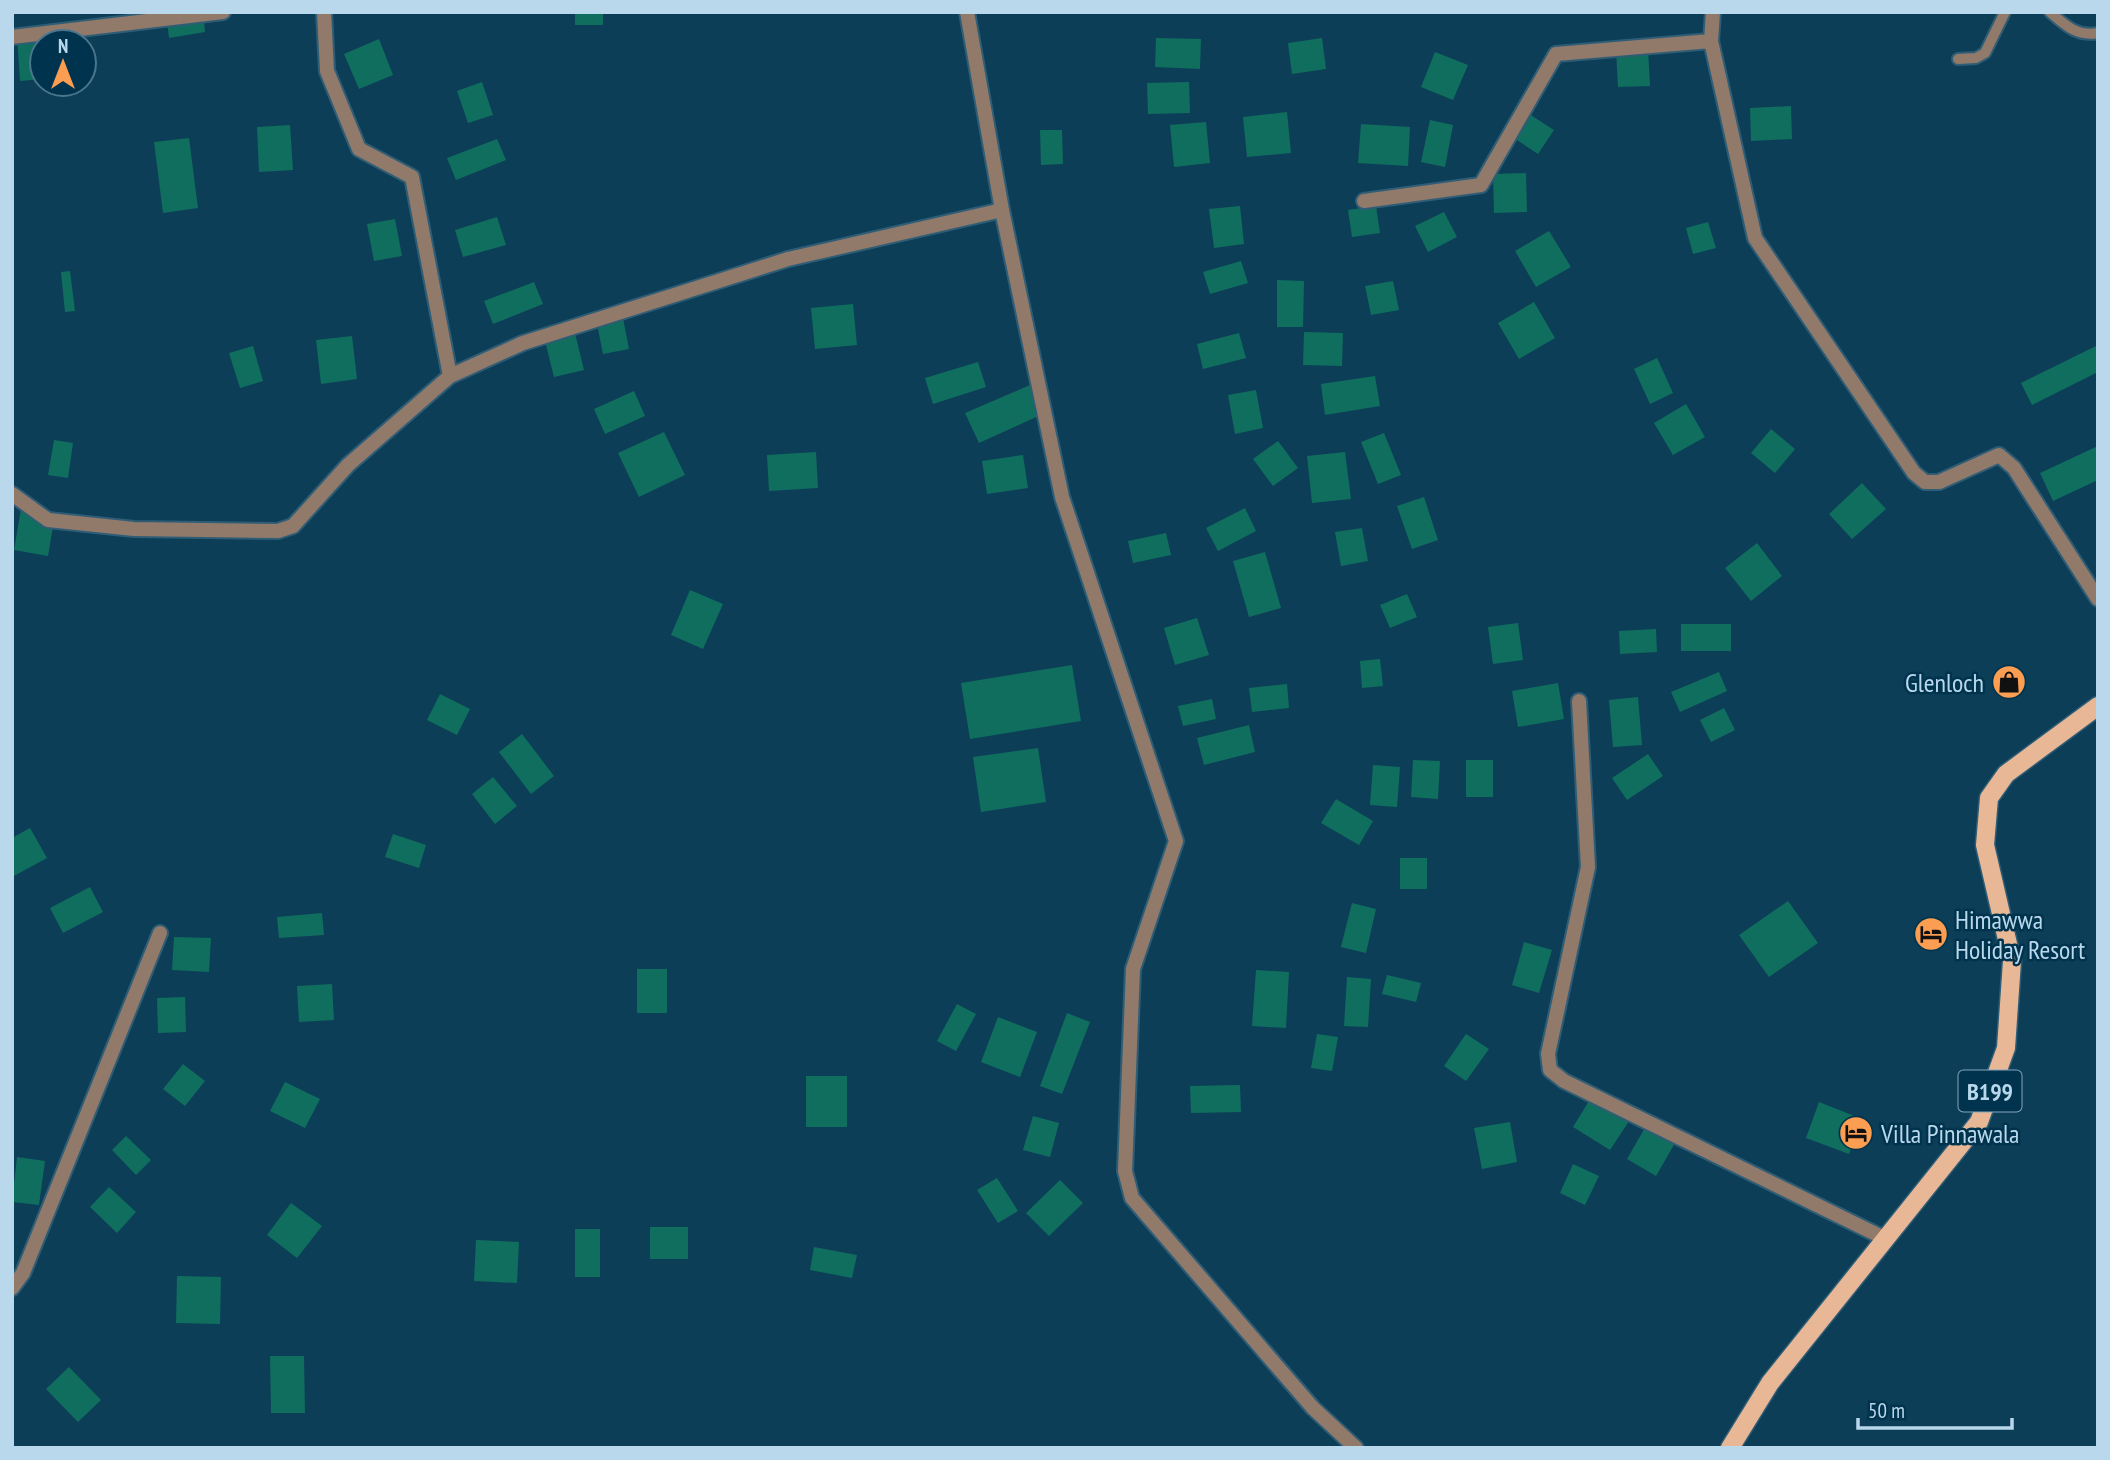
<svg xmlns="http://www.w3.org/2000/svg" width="2110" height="1460" viewBox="0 0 2110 1460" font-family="'PT Sans Narrow',sans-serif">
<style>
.building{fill:#106e5e}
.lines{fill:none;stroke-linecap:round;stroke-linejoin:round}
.lane-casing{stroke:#305d76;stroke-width:14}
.street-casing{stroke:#305d76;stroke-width:18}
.primary-casing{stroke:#305d76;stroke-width:21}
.lane{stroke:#917a69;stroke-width:10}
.street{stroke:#917a69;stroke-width:14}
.primary{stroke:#e8b896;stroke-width:18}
.labels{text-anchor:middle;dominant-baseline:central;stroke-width:5;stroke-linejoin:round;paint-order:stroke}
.shield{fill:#00334d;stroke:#82a6bc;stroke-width:2}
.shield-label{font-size:24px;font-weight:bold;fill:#bad8ec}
.poi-label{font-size:26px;fill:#bad8ec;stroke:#00334d;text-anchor:start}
</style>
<rect width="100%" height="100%" fill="#0d3e58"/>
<path class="building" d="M203,12L205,32L169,38L166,13Z
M575,12H603V25H575Z
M43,35L42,79L20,81L17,36Z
M1156,38L1201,39L1200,69L1155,67Z
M1322,38L1326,69L1292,74L1288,43Z
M379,39L393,75L359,89L344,54Z
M1648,48L1650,86L1618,87L1616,50Z
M1435,52L1468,65L1453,100L1421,87Z
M482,82L493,115L468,123L457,91Z
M1189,82L1190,113L1148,114L1147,83Z
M1791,106L1792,139L1751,141L1750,108Z
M1287,112L1291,153L1247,157L1243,117Z
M1529,114L1554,130L1538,154L1514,138Z
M1430,120L1453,125L1445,167L1421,162Z
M1206,122L1210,163L1174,167L1170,125Z
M1361,124L1410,127L1408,166L1358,163Z
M290,125L293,170L259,172L257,127Z
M1040,130H1062L1063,164L1041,165Z
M189,138L198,208L163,213L154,142Z
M497,139L506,160L456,180L447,158Z
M1526,173L1527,212L1494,213L1493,174Z
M1240,206L1244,244L1214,248L1209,209Z
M1376,206L1380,233L1352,237L1348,210Z
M1444,212L1457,237L1428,252L1415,226Z
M497,217L506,245L463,257L455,230Z
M395,219L402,256L374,261L367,224Z
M1708,222L1716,248L1693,254L1686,228Z
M1549,231L1571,267L1536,287L1515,251Z
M1241,261L1248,283L1210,294L1203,272Z
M70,271L75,311L65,312L61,272Z
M1277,280L1304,281L1303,327H1277Z
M1393,281L1399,310L1371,315L1365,286Z
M534,282L543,304L493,324L484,301Z
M1534,302L1555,338L1519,359L1498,323Z
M853,304L857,345L815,349L811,308Z
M622,313L629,349L603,354L596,319Z
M574,329L584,370L554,377L544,337Z
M1304,332L1343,333L1342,366L1303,365Z
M1239,333L1246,358L1203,369L1197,344Z
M352,336L357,379L321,384L316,340Z
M2098,345V372L2032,405L2021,383Z
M253,346L263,381L240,388L229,353Z
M1657,358L1673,393L1650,404L1634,369Z
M978,362L986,387L933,404L925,378Z
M1375,376L1380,406L1325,415L1321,384Z
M1030,385L1043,414L979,443L965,413Z
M1256,390L1263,428L1235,434L1228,395Z
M634,391L645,416L605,434L594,409Z
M1686,404L1705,437L1673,455L1654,423Z
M1771,429L1795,449L1775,473L1751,453Z
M664,432L685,475L639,497L618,453Z
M1384,433L1401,475L1378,484L1361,442Z
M54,440L73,443L68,478L48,475Z
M1278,441L1298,468L1273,486L1253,459Z
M2098,446V480L2053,501L2040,473Z
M816,452L818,488L769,491L767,455Z
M1345,452L1351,499L1312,503L1307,456Z
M1023,455L1028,488L987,494L982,461Z
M1862,483L1886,509L1852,539L1829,514Z
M1424,497L1438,540L1412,549L1397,506Z
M1245,508L1256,531L1218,551L1206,528Z
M21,509L55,515L48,556L14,550Z
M1362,528L1368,561L1341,566L1335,532Z
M1166,533L1171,555L1133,563L1128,541Z
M1757,543L1782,576L1751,601L1725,568Z
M1265,552L1281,608L1249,617L1233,561Z
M690,590L723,604L703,649L671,635Z
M1407,594L1417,617L1390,628L1380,605Z
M1197,618L1209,655L1175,665L1164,628Z
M1518,623L1523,660L1493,664L1488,627Z
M1681,624H1731V651H1681Z
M1656,629L1657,652L1620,654L1619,631Z
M1380,659L1383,686L1362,688L1360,661Z
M1072,665L1081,721L970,739L961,683Z
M1719,672L1727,691L1680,712L1671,692Z
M1558,683L1564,719L1518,727L1512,691Z
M1287,684L1289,708L1252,712L1249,688Z
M440,694L470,709L457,735L427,720Z
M1638,697L1642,745L1613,747L1609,700Z
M1212,699L1216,719L1183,726L1178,706Z
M1724,708L1735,730L1711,742L1700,720Z
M1249,725L1255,752L1204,765L1197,738Z
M522,734L554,776L531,794L499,752Z
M1038,748L1046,802L981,812L973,757Z
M1648,754L1663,776L1627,800L1612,778Z
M1413,760L1440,761L1438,799L1411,797Z
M1466,760H1493V797H1466Z
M1373,765L1400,767L1397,807L1370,805Z
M493,777L517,806L495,824L472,794Z
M1336,799L1373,821L1359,845L1321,823Z
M30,828L47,858L12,877V838Z
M393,834L426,845L419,868L385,857Z
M1400,858H1427V889H1400Z
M90,887L103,912L63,933L50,908Z
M1788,901L1818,943L1769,977L1739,935Z
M1352,903L1376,909L1366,953L1341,947Z
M322,913L324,935L279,938L277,917Z
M174,937L211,938L209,972L172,970Z
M1524,942L1552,950L1539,993L1512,985Z
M637,969H667V1013H637Z
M1256,970L1289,972L1286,1028L1252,1026Z
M1387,975L1421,983L1416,1002L1382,994Z
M1347,977L1371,979L1368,1027L1344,1026Z
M332,984L334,1020L299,1022L297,986Z
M185,997L186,1032L158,1033L157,998Z
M957,1004L976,1014L956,1051L937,1041Z
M1067,1013L1090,1022L1062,1094L1040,1086Z
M998,1017L1037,1032L1020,1077L981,1062Z
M1317,1034L1338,1037L1332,1071L1311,1068Z
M1466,1034L1489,1049L1466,1081L1444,1066Z
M183,1064L205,1081L185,1106L163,1089Z
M806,1076H847V1127H806Z
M285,1082L320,1099L305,1128L270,1111Z
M1240,1085L1241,1112L1191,1113L1190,1086Z
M1597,1088L1635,1112L1610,1150L1573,1127Z
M1819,1102L1862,1119L1849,1154L1806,1138Z
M1033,1116L1059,1123L1050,1157L1023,1150Z
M1510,1122L1517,1162L1482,1169L1474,1128Z
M1646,1126L1675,1143L1656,1176L1627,1159Z
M126,1136L151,1160L136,1175L112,1150Z
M17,1157L45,1161L39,1205L12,1202Z
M1573,1164L1599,1176L1585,1205L1560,1193Z
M997,1178L1018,1211L998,1223L977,1190Z
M1060,1180L1083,1203L1049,1236L1026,1213Z
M109,1187L136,1212L117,1233L90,1207Z
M291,1203L322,1226L297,1258L267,1235Z
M650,1227H688V1259H650Z
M575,1229H600V1277H575Z
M476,1240L519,1242L517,1283L474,1281Z
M814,1247L857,1255L852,1278L810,1270Z
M177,1276L221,1277L220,1324L176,1323Z
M270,1356H304L305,1413H271Z
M69,1367L101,1400L78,1422L46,1389Z"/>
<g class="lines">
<g class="lane-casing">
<path id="lane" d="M2050,12C2065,25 2077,37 2098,33
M1958,59L1976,58L1985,53L2005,12"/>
</g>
<g class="street-casing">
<path id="street" d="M324,12L327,71L359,149L412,177L450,376
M967,12L1002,210L1062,497L1176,841L1133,969L1125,1171L1132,1198L1313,1408L1356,1448
M1713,12L1711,41L1755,238L1914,473L1925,482H1939L1999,455L2014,468L2098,599
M12,37L223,12
M1364,201L1481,185L1556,54L1711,41
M12,494L48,520L134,529L278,531L293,526L348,465L450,376L523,343L788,259L1002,210
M1579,701L1588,867L1548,1054L1550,1070L1564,1081L1886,1239
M12,1288L23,1273L160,933"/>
</g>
<g class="primary-casing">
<path id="primary" d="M1730,1448L1770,1383L1979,1122L2006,1048L2012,961L1985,845L1989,798L2006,774L2098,706"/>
</g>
<use href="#lane" class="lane"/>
<use href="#street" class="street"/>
<use href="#primary" class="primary"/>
</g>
<defs>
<g id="shop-disc" transform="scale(1.75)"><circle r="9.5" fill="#fb9e52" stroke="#00334d"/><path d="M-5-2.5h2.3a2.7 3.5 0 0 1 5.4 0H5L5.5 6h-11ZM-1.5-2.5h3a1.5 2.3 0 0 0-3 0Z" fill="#111"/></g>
<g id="hotel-disc" transform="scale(1.75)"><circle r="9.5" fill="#fb9e52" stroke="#00334d"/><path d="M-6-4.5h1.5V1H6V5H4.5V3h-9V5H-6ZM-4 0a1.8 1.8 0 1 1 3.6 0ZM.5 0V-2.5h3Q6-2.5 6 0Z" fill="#111"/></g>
</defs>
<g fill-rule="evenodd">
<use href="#shop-disc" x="2009" y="682"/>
<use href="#hotel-disc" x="1931" y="934"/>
<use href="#hotel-disc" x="1856" y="1133"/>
</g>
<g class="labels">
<rect class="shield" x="1958.5" y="1070.5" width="63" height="41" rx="5"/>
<g class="shield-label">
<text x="1990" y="1091">B199</text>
</g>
<g class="poi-label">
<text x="1984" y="682" text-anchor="end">Glenloch</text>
<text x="1955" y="919">Himawwa<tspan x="1955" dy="30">Holiday Resort</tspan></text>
<text x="1881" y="1133">Villa Pinnawala</text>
</g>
</g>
<rect width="2110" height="1460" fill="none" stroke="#bad8ec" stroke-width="28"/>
<g transform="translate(63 63)"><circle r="33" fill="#00334d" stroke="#4a758d" stroke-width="2"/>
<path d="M0-5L12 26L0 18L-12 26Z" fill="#fb9e52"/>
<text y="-10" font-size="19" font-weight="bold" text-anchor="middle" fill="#bad8ec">N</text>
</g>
<path d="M1858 1418v10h154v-10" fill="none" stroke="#bad8ec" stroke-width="3.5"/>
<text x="1868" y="1418" font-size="21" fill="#bad8ec" stroke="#00334d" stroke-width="5" paint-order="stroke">50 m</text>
</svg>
